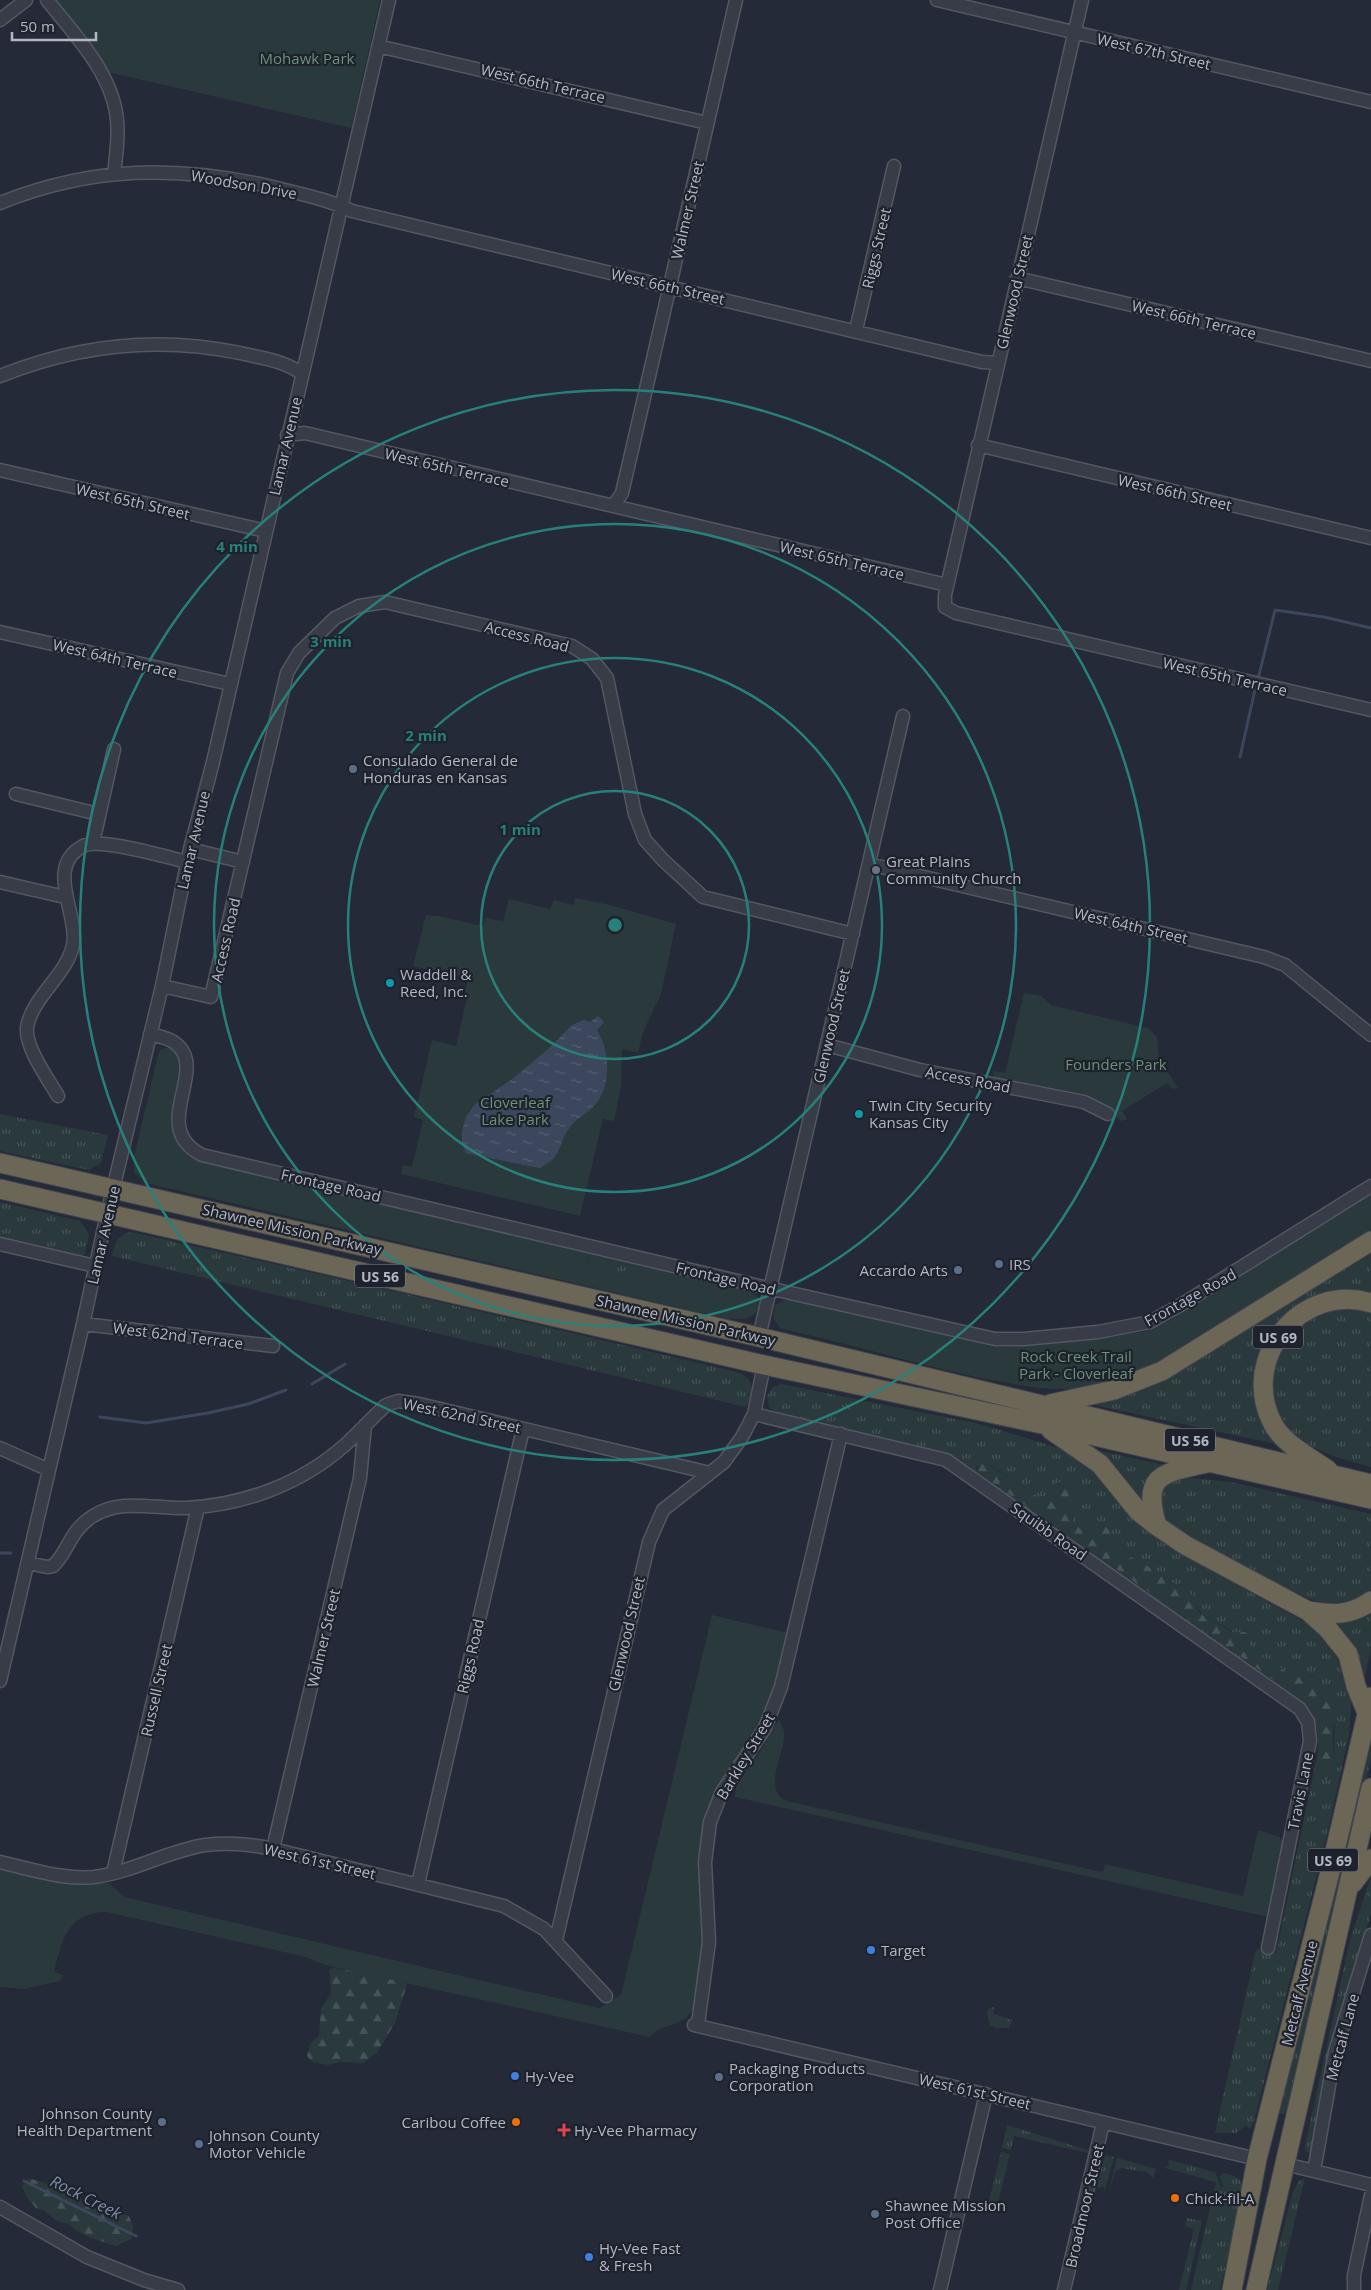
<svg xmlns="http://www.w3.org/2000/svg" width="1371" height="2290" viewBox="0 0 1371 2290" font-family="'Open Sans',sans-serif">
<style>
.grass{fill:url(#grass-tufts);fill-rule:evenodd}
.forest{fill:url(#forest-firs)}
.park{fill:#2a3a3c;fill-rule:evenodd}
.water{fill:url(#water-ripples)}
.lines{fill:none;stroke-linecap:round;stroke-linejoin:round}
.stream{stroke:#3c475e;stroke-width:3}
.minor-casing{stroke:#535762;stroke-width:15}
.highway-casing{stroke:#40444f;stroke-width:21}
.minor{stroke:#383c47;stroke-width:12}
.highway{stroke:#6c6656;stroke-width:19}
.ring{fill:none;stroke:#28807b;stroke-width:2.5}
.service-dot{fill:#5c6f8a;stroke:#1d222c;stroke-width:2}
.worship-dot{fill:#6b7280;stroke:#1d222c;stroke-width:2}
.culture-dot{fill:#0f9aa8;stroke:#1d222c;stroke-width:2}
.shop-dot{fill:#3f7fe0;stroke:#1d222c;stroke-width:2}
.food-dot{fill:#e8710a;stroke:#1d222c;stroke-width:2}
.health-dot{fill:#e0444e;stroke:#1d222c;stroke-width:2}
.labels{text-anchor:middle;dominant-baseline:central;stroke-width:4.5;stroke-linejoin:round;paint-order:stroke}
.shield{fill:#1d222c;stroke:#868a96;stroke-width:1}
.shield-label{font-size:14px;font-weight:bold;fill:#b3b7c3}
.street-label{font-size:15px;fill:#b3b7c3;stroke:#1d222c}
.park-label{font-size:15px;fill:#6d9179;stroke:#1d222c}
.poi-label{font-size:15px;fill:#b3b7c3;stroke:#1d222c;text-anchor:start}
.water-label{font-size:16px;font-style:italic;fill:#7e8ca8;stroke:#1d222c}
.centre{fill:#28807b;stroke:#1d222c;stroke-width:2.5}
.ring-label{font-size:15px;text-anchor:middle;font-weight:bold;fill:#28807b;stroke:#1d222c;stroke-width:4.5;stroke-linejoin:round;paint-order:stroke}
</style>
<defs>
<pattern id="grass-tufts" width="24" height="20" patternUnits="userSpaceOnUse" patternTransform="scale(1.25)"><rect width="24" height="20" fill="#2a3a3c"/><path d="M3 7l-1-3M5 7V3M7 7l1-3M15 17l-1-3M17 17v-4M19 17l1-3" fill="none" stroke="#465457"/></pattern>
<pattern id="forest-firs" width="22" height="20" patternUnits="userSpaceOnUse" patternTransform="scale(1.25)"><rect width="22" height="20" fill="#2a3a3c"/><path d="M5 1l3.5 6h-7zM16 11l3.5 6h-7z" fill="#465457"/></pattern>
<pattern id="water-ripples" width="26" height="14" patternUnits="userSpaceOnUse" patternTransform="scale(1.25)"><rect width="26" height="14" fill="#3c475e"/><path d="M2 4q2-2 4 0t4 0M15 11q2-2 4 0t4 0" fill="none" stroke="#565f73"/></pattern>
</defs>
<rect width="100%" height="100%" fill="#242a37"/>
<path class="grass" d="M0,1114L108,1135L101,1163L89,1170L0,1151Z
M0,1202L80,1221L89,1234L85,1254L80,1257L0,1239Z
M131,1232L376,1287L737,1372C756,1379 753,1391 746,1407L112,1256C115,1244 118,1234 131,1232Z
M1371,1250V1295L1356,1293L1267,1342L1270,1434L1276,1444L1094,1405V1402L1131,1393L1164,1379Z
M588,1256L633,1266L636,1271L635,1274C620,1279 593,1273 586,1258Z
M1348,1308L1371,1311V1467C1349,1460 1322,1455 1303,1441C1258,1408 1263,1345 1312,1318C1323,1311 1336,1310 1348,1308Z
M781,1384L980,1424L1062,1449L1086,1461L1141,1525L1154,1535L1185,1556L1308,1624L1341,1655L1352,1694L1349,1735L1327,1835L1254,2121L1250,2129L1246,2125L1236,2133H1215L1256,1949L1276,1953L1318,1752C1320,1726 1313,1710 1292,1695L959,1461L922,1447L779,1414L769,1407L767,1396L773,1387ZM988,1464L1040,1498H1047L1055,1484L1065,1481L1081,1488L1073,1507V1525L1115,1539L1114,1550L1140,1561L1193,1596C1199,1621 1217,1619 1234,1633L1239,1632L1249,1636L1250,1649L1295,1677L1302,1678L1313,1675L1321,1697L1336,1706L1333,1762L1330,1777L1320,1754L1322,1738L1318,1721L1305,1702L977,1471L976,1467Z
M1096,1450L1164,1465L1144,1505Z
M1182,1477L1231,1482L1371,1514V1590L1352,1604L1323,1605L1280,1585L1186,1535L1169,1523L1159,1510L1163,1485Z
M1371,1613V1650L1364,1680L1359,1663L1331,1623L1352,1621Z
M1371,1730V1759L1292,2098L1284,2114L1278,2113Z
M1371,1876V1914L1329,2057L1311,2152H1306L1305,2146L1350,1940Z
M994,2007V2014L1012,2020L1009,2028H996L990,2025L987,2012L989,2008Z
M1007,2125L1090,2151L1083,2179L1088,2153L1014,2136L1011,2150L1002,2148Z
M1001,2152L1010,2154L998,2203L993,2207L988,2205Z
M1105,2155L1114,2157L1105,2190L1103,2186L1099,2188L1097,2186Z
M1117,2158L1156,2169L1153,2178L1147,2172L1121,2168L1115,2172L1108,2195Z
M1170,2160L1215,2172L1221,2187L1223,2186L1220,2177L1222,2173C1231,2174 1241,2177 1244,2187L1220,2290H1191L1216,2182L1165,2168L1169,2165L1168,2161Z
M1305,2178L1278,2290H1267L1293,2192L1299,2181Z
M1187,2218L1202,2221L1186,2290H1179L1194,2229L1185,2226Z"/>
<path class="forest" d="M984,1462L1040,1498H1047L1055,1484L1065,1481L1082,1488L1073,1507V1525L1089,1531L1095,1522H1103L1115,1539L1114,1550L1140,1561L1194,1596L1198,1611L1204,1616L1234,1633L1245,1632L1249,1636L1250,1649L1295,1677L1319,1676L1324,1689L1321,1697L1336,1706L1338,1710L1333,1731V1762L1330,1777L1326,1779L1316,1774C1322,1743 1325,1728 1305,1702L977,1471L978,1464Z
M334,1968L404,1980L407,1984L395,2023L376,2054L362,2063L340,2062L328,2065L312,2062L307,2056L310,2044L319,2035L321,2009L331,1993L329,1970Z
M28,2178L70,2190L78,2194L85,2206L104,2211L110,2215L117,2213L129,2216L133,2226L131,2239L116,2246L91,2238L77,2231L69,2224L57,2221L43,2210L36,2208L29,2200L22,2187Z"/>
<path class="park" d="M56,0H380L351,128L108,72Z
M575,898L610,905L676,924L661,994L643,1032L638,1053L622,1049L621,1086L614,1121L603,1119L580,1216L401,1174L403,1165L412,1167L423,1120L414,1117L432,1040L456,1046L468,993L465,992L468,978L413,966L426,915L438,916L483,926L485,918L503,921L509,899L550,909L554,900L574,905Z
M1024,993L1041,996L1051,1005L1148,1028L1157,1037L1159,1059L1178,1088L1172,1089L1167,1083L1122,1111L1127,1119L1121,1121L1108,1108L994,1078L993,1071L1005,1073Z
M169,1047C205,1061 141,1128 195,1160L747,1290C754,1293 760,1296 759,1304C755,1331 714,1314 698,1312L146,1183L134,1172V1157L158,1055L160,1050ZM588,1256L633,1266L636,1271L634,1274C620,1279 593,1273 586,1258Z
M1371,1194V1232C1327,1259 1283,1287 1240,1314C1189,1346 1138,1384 1077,1389C1043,1391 1009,1383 976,1377C912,1363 850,1344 786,1330L780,1328L773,1318L775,1305L789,1298L998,1347L1030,1346L1128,1334L1147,1331L1169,1321Z
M712,1615L789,1633L780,1675L757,1732L716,1794L705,1932L695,2005C684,2031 663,2020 650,2037L325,1965L306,1957L107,1912C67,1912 62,1941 54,1972L63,1975L60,1981L25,1989L0,1987V1868L72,1884L109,1883L124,1897L599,2008L621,1995Z
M779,1719L784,1731V1739C782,1757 763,1791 787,1801L1097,1871L1103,1872L1105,1864L1243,1896L1258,1830L1280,1837L1284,1844L1268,1917L735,1797L736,1786L762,1749Z"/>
<path class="water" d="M598,1016L604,1022L597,1030C611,1052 612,1091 591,1109C584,1115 576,1119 570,1127C557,1144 563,1158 539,1168L466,1153L462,1143V1131L466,1117L475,1104L511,1080L547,1050L572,1025L584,1020L590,1022Z"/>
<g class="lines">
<path class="stream" d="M1258,679L1275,610L1324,617L1371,628
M1240,757L1256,685
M312,1384L345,1364
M100,1417L146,1423L208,1413L248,1404L286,1390
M0,1553H11
M24,2181L136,2236"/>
<g class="minor-casing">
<path id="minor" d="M47,0C75,35 113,74 117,120C119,138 116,156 114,174
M937,0L1371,102
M1082,0L945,595V607L956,613L1371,710
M0,20L26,0
M378,46L707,123
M0,203C92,166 177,165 273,187C300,194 327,199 352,211L982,362L998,363
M1017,278L1371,361
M856,330L894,166
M0,376C77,345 158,336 240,353C261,358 282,360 301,373
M287,435L305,433L947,585
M978,445L1371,538
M0,470L266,531
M613,506L622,493L736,0
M0,632L230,684
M16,794L98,814
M93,843L114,749
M190,849L243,862
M869,864L1264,957L1285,965L1371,1035
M0,882L65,897
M162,986L211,997L287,673L299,653L335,618L359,606L385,602L572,646L592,659L607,678L635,814L645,840L663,860L703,897L853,934
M150,1034C158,1036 169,1038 175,1043C211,1070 147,1127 202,1155L759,1286L995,1339H1024L1098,1332L1150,1322L1184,1303L1371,1186
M827,1045L920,1070L1084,1102L1108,1114
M58,1096C48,1079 25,1047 27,1028C31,998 67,975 73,945C79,914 44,867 83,846C100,837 166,857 187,862
M0,1244L95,1266
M83,1324L273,1346
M759,1337L903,716
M754,1414L946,1460L1300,1709L1308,1722L1310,1741L1268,1948
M0,1448L49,1470
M28,1563L47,1567L53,1566C69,1551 69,1531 93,1516C121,1498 155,1509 186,1508C244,1505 301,1484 345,1445C359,1432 372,1418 386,1405L398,1401L419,1404L710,1473
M0,1681L83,1324L107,1214L162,986L190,849L213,762L389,0
M273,1849L360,1478L365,1425
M0,1862C30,1869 63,1880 94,1877C133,1872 167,1851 205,1845C228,1842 250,1844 273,1849L504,1906L544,1929L606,1996
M113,1873L198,1507
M418,1884L523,1429
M556,1940L649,1542L663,1510L724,1462L742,1437L754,1414L764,1365
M698,2024L709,1942L705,1862L710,1822L722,1792L765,1728L781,1687L841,1434
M694,2025L1257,2159
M1285,2164L1371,2185
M1314,2171L1335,2052L1371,1935
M0,2207L87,2257L144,2280L178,2290
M940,2290L986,2094
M1064,2290L1103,2123
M1354,2290V2275L1371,2195"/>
</g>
<g class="highway-casing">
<path id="highway" d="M0,1163L759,1337L1371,1484
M0,1189L764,1365L1042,1424L1371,1499
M1050,1404L1114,1390L1162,1371L1371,1241
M1051,1430L1100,1464L1138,1511L1157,1526L1185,1545L1308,1611L1328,1629L1348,1654L1356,1686L1367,1713
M1328,1470C1308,1456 1281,1443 1271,1420C1241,1356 1302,1282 1371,1303
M1157,1526C1141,1473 1164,1473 1207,1463
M1308,1611C1333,1615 1350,1616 1371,1601
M1353,1883L1371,1859
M1232,2290L1257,2159L1330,1872L1371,1697
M1256,2290L1371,1788"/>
</g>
<use href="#minor" class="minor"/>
<use href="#highway" class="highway"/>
</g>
<g class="ring">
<circle cx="615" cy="925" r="134"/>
<circle cx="615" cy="925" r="267"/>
<circle cx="615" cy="925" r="401"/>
<circle cx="615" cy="925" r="535"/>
</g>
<g class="service-dot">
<circle cx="353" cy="769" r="5"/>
<circle cx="999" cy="1264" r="5"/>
<circle cx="958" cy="1270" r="5"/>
<circle cx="719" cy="2077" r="5"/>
<circle cx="162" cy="2122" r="5"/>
<circle cx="199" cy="2144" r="5"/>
<circle cx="875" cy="2214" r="5"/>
</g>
<circle class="worship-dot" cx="876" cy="870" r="5"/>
<g class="culture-dot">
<circle cx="390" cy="983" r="5"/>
<circle cx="859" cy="1114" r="5"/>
</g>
<g class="shop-dot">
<circle cx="871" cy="1950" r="5"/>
<circle cx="515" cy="2076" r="5"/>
<circle cx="589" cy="2257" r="5"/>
</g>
<g class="food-dot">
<circle cx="516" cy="2122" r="5"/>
<circle cx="1175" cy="2198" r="5"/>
</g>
<path class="health-dot" d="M561.5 2122.5h5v5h5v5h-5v5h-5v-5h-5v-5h5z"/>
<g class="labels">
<g class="shield">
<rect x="355" y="1264.5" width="50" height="23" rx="4"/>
<rect x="1253" y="1325.5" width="50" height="23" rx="4"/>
<rect x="1165" y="1428.5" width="50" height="23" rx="4"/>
<rect x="1308" y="1848.5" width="50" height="23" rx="4"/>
</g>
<g class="shield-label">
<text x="380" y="1276">US 56</text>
<text x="1278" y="1337">US 69</text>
<text x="1190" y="1440">US 56</text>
<text x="1333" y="1860">US 69</text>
</g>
<g class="street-label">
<text transform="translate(1154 51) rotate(13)">West 67th Street</text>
<text transform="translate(543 83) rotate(13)">West 66th Terrace</text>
<text transform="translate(244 184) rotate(10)">Woodson Drive</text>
<text transform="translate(687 210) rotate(-77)">Walmer Street</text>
<text transform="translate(876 248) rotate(-77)">Riggs Street</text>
<text transform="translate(668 286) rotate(13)">West 66th Street</text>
<text transform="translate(1014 292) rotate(-77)">Glenwood Street</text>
<text transform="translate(1194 319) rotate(13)">West 66th Terrace</text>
<text transform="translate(285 446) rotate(-77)">Lamar Avenue</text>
<text transform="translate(447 467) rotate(13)">West 65th Terrace</text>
<text transform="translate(1175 492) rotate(13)">West 66th Street</text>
<text transform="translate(133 501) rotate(13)">West 65th Street</text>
<text transform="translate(842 560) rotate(13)">West 65th Terrace</text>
<text transform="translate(527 636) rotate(14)">Access Road</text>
<text transform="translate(115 658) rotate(13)">West 64th Terrace</text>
<text transform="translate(1225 676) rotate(13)">West 65th Terrace</text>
<text transform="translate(193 840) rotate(-77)">Lamar Avenue</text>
<text transform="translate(1131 925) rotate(13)">West 64th Street</text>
<text transform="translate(225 940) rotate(-77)">Access Road</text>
<text transform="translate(831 1026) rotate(-77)">Glenwood Street</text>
<text transform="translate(968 1079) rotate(11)">Access Road</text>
<text transform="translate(331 1185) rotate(13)">Frontage Road</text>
<text transform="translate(292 1229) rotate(13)">Shawnee Mission Parkway</text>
<text transform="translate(103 1235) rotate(-77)">Lamar Avenue</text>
<text transform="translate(726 1278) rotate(13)">Frontage Road</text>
<text transform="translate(1190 1297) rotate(-29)">Frontage Road</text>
<text transform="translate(686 1320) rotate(13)">Shawnee Mission Parkway</text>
<text transform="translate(178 1335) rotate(7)">West 62nd Terrace</text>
<text transform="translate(462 1415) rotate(12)">West 62nd Street</text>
<text transform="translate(1049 1531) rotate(35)">Squibb Road</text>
<text transform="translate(626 1634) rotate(-77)">Glenwood Street</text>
<text transform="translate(323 1638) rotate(-77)">Walmer Street</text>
<text transform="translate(470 1656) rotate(-77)">Riggs Road</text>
<text transform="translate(156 1690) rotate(-77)">Russell Street</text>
<text transform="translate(745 1756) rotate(-59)">Barkley Street</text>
<text transform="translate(1300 1791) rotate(-79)">Travis Lane</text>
<text transform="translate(320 1861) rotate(13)">West 61st Street</text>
<text transform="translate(1299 1993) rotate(-76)">Metcalf Avenue</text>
<text transform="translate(1342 2037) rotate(-75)">Metcalf Lane</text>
<text transform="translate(975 2091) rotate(13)">West 61st Street</text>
<text transform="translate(1084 2206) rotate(-77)">Broadmoor Street</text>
</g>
<g class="park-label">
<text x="307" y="58">Mohawk Park</text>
<text x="1116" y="1064">Founders Park</text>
<text x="515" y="1102">Cloverleaf<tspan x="515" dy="17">Lake Park</tspan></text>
<text x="1076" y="1356">Rock Creek Trail<tspan x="1076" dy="17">Park - Cloverleaf</tspan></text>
</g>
<g class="poi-label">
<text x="363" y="760">Consulado General de<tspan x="363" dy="17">Honduras en Kansas</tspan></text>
<text x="886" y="861">Great Plains<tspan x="886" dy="17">Community Church</tspan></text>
<text x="400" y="974">Waddell &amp;<tspan x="400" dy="17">Reed, Inc.</tspan></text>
<text x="869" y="1105">Twin City Security<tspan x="869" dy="17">Kansas City</tspan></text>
<text x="1009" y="1264">IRS</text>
<text x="948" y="1270" text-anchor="end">Accardo Arts</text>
<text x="881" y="1950">Target</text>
<text x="729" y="2068">Packaging Products<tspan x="729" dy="17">Corporation</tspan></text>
<text x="525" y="2076">Hy-Vee</text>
<text x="152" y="2113" text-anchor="end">Johnson County<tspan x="152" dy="17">Health Department</tspan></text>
<text x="506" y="2122" text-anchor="end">Caribou Coffee</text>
<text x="574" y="2130">Hy-Vee Pharmacy</text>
<text x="209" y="2135">Johnson County<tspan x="209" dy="17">Motor Vehicle</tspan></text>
<text x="1185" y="2198">Chick-fil-A</text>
<text x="885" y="2205">Shawnee Mission<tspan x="885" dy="17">Post Office</tspan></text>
<text x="599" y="2248">Hy-Vee Fast<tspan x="599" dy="17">&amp; Fresh</tspan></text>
</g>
<g class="water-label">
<text transform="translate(86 2197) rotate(27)">Rock Creek</text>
</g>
</g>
<circle cx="615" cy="925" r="8" class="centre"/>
<g class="ring-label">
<text x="237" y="552">4 min</text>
<text x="331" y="647">3 min</text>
<text x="426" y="741">2 min</text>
<text x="520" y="835">1 min</text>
</g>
<path d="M12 32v8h84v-8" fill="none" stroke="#b3b7c3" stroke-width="2.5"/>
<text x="20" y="32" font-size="15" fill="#b3b7c3" stroke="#1d222c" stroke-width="4" paint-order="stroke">50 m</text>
</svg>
